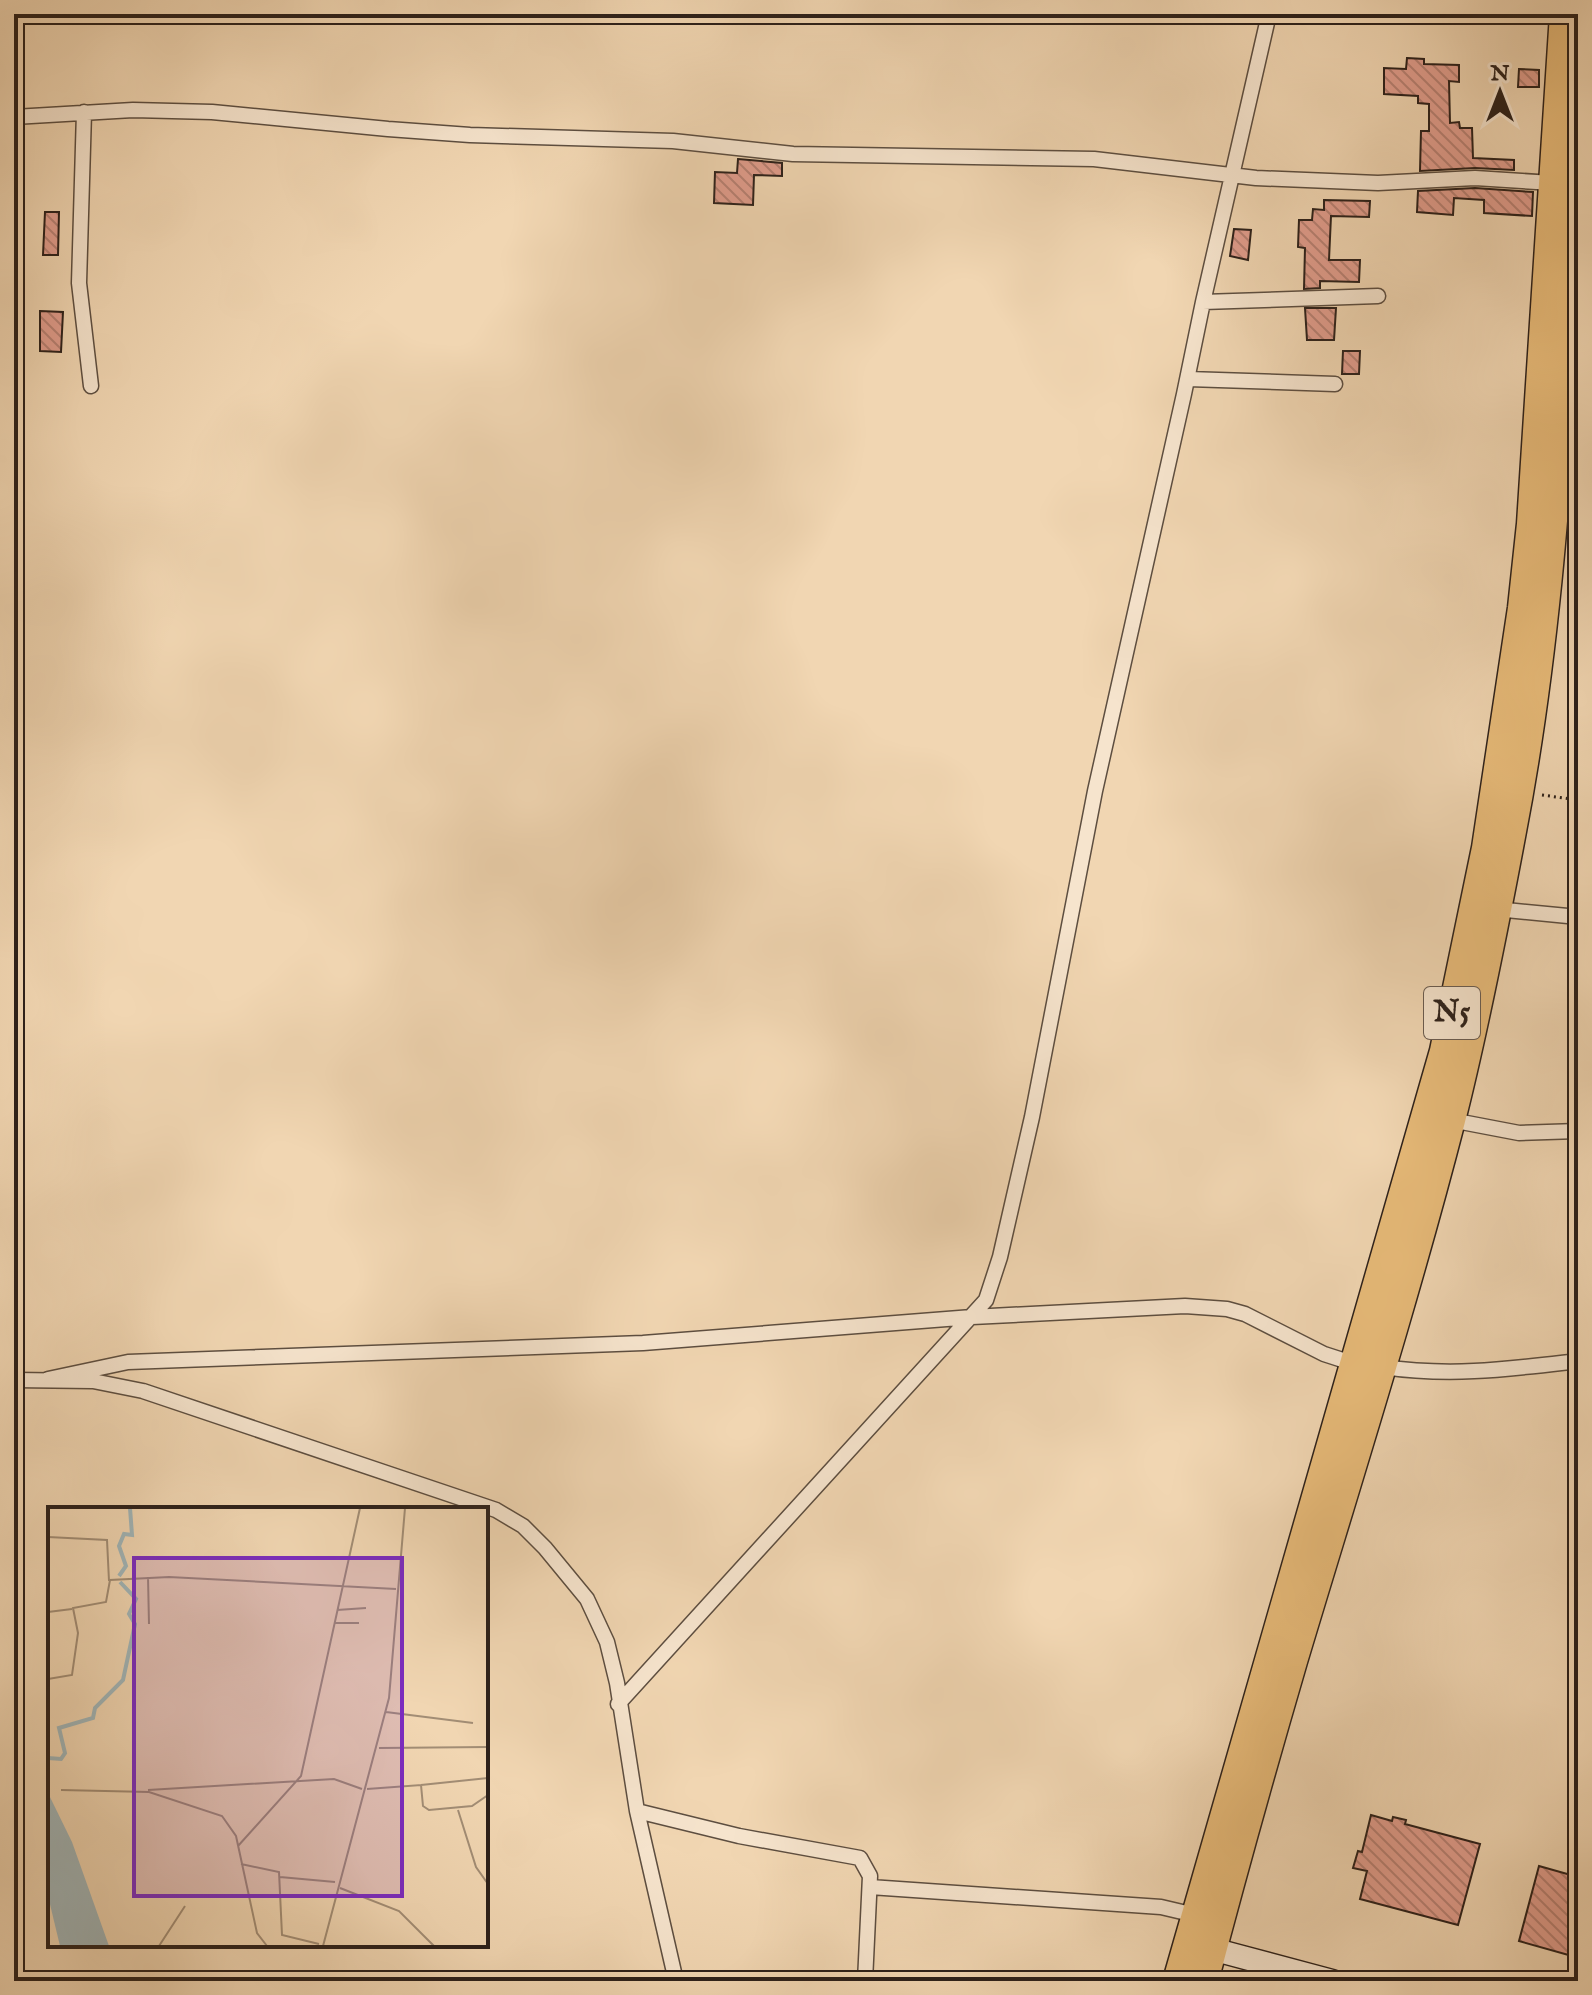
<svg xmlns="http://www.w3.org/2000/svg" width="1592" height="1995" viewBox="0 0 1592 1995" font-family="'IM FELL English',serif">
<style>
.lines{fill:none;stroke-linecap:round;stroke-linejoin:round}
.stream{stroke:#727a79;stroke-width:5}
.building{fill:url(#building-back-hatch);stroke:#2c201a;stroke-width:2}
.street-casing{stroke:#5d4e40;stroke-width:17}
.secondary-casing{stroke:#2c201a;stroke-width:25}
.highway-casing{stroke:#2c201a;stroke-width:31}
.path{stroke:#2c201a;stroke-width:3;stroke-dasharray:2 4;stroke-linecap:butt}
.street{stroke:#f6e4cd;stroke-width:14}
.secondary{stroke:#f6e4cd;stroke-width:22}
.highway{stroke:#e8bb79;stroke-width:28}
.labels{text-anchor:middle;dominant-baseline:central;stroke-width:7;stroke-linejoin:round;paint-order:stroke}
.shield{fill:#f6e4cd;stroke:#695b50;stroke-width:2}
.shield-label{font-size:30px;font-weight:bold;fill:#2c201a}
.inset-river{fill:none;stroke:#a1b6b9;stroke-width:4}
.inset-road{fill:none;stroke:#a28d75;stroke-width:2}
.view{fill:#7b2cbf;fill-opacity:0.15;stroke:#7b2cbf;stroke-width:4}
.inset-edge{fill:none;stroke:#2c201a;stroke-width:4}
</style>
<defs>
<pattern id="building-back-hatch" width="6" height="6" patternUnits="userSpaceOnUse" patternTransform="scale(2)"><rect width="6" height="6" fill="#e19d8d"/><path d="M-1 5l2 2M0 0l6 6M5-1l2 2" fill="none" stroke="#b78072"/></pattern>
</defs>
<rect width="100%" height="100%" fill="#f1d6b2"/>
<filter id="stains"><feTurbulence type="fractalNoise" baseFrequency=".0025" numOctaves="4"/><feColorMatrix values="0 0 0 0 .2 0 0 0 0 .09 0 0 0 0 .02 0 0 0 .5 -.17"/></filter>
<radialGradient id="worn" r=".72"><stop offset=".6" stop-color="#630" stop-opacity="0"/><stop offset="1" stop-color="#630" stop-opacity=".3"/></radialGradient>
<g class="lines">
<path class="stream" d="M14,236V243"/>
</g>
<path class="building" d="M1407,58L1424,59V64L1459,65V82L1449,81L1450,123L1459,122L1460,128H1472L1473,158L1514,160V170L1475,168L1420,171L1421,131H1429V104L1418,103V96L1384,94V68L1406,69Z
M1519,69L1539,70V87H1518Z
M738,159L782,163V176L754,175L753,205L714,203L715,172L737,173Z
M1475,188L1533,192L1532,216L1484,213V200L1454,198L1453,215L1417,212L1418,191Z
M1324,200L1370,201L1369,217L1331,216L1329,260H1360L1359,282L1320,281V288L1304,289L1305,248L1298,247L1299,220H1312L1313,209L1324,210Z
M45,212H59L58,255H43Z
M1234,229L1251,230L1248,260L1230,256Z
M1305,308H1336L1334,340H1307Z
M40,311L63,312L61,352L40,351Z
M1343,351H1360L1359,374H1342Z
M1371,1815L1392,1821L1393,1817L1406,1820L1405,1824L1480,1844L1458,1925L1360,1899L1367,1871L1353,1868L1358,1851L1362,1852Z
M1539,1866L1578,1877V1932L1572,1956L1519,1941Z"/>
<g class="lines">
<g class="street-casing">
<path id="street" d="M84,112L79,283L91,386
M14,117L133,110L212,112L388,129L470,135L673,141L793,154L1094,159L1256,178L1378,183L1475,178L1553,183
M1203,302L1378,296
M1188,379L1335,384
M1496,909L1578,917
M1451,1120L1519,1133L1578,1131
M1383,1367C1453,1377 1509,1369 1578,1361
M48,1379L128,1362L643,1343L972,1317L1185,1306L1227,1309L1245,1314L1324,1354L1355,1364
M14,1380L93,1381L143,1391L496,1510L523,1526L545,1548L587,1599L607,1642L617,1683L637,1811L676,1981
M618,1704L986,1300L1000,1257L1032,1117L1095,791L1184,394L1203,302L1269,14
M637,1811L739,1836L860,1858L870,1876L865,1981
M870,1887L1161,1907L1195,1915"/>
</g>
<g class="secondary-casing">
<path id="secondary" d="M1212,1949L1332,1981"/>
</g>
<g class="highway-casing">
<path id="highway" d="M1177,1981L1444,1051L1486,848L1522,608L1531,524L1564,14
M1204,1981C1232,1874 1262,1767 1293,1661C1347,1481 1404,1302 1451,1120C1475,1025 1494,927 1512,831C1553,619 1561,402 1578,188"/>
</g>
<path class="path" d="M1542,795L1578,800"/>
<use href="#street" class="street"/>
<use href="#secondary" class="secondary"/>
<use href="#highway" class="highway"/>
</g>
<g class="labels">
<rect class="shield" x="1424" y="987" width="56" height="52" rx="6"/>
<g class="shield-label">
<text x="1452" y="1013">N5</text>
</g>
</g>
<g transform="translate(48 1507)">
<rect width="440" height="440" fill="#f1d6b2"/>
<path d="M0,286L24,335L61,439H12L0,389Z" fill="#a1b6b9"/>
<path class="inset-river" d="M71,69L78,59L71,39L76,27L84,28L82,1M0,251L13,252L17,246L11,221L45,211L47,201L75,173L87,117L81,107L88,92L72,75"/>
<path class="inset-road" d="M0,30L59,33L61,74M100,70L101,117M289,103L318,101M0,105L24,102M286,116H311M0,172L24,168L30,126L25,101L58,95L62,73L121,70L348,82M338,205L425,216M331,241L440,240M373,278L440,271M319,282L373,278L375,299L381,303L424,299L440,288M13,283L101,285L174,309L188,329L209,426L219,439M100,283L286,272L314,282M410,303L428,360L440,377M190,339L253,269L312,1M193,357L231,365L234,428L271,437M232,370L287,375M292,381L351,404L386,439M111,439L137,399M275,439L341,191L357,1"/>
<path class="view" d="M86,51H354V389H86Z"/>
<rect width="440" height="440" class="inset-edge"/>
</g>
<rect width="1592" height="1995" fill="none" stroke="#f1d6b2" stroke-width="48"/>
<rect x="16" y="16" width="1560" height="1963" fill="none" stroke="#2c201a" stroke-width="4"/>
<rect x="24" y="24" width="1544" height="1947" fill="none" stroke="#2c201a" stroke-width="2"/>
<g transform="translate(1500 92)" stroke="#f6e4cd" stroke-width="6" paint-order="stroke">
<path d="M0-6L14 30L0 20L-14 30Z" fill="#2c201a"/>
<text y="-12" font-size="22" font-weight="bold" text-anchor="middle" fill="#2c201a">N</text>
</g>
<rect width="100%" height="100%" filter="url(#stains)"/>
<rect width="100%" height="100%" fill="url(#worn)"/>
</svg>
